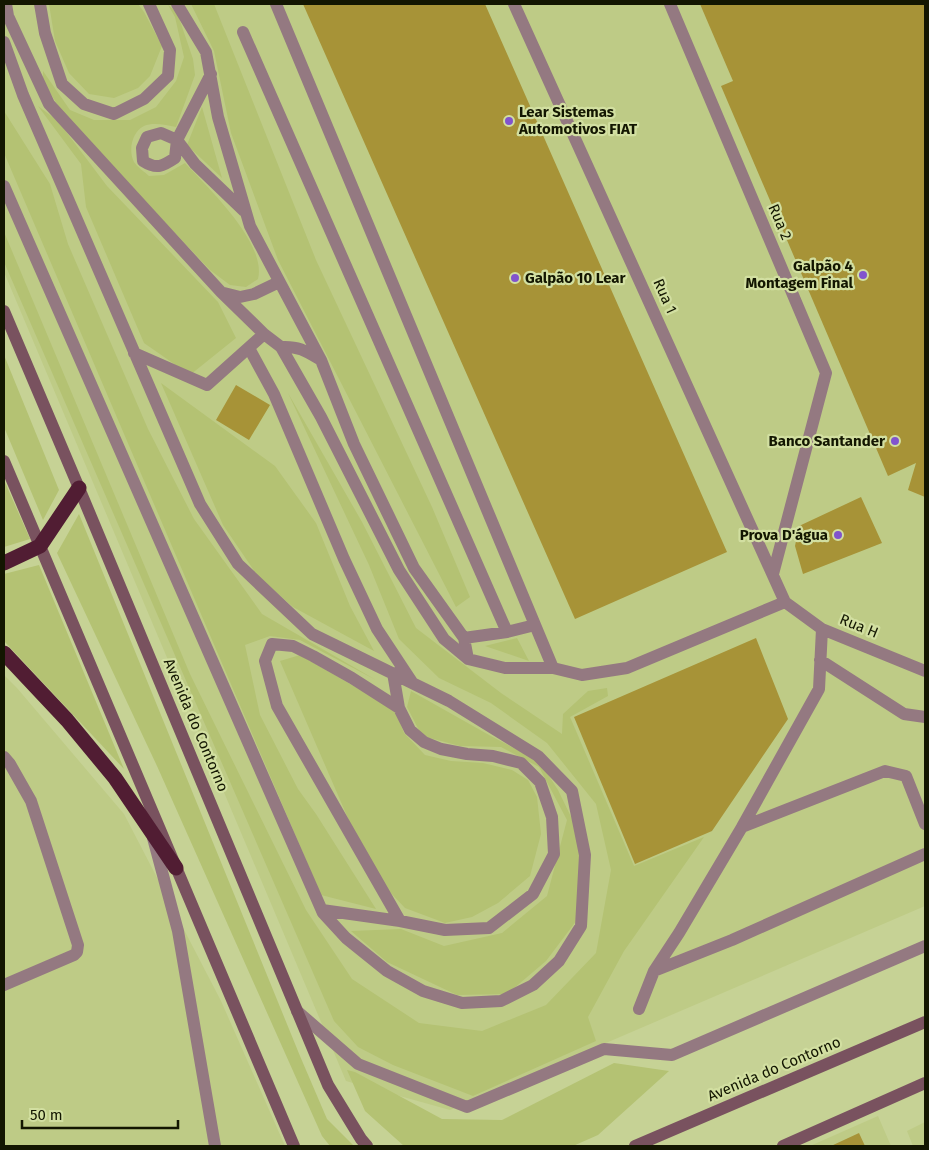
<svg xmlns="http://www.w3.org/2000/svg" width="929" height="1150" viewBox="0 0 929 1150" font-family="'Fira Sans',sans-serif">
<style>
.built{fill:#becb86}
.green{fill:#b4c273}
.building{fill:#a79337}
.lines{fill:none;stroke-linecap:round;stroke-linejoin:round}
.service{stroke:#947981;stroke-width:12}
.secondary{stroke:#79525f;stroke-width:12}
.motorway{stroke:#511d33;stroke-width:15}
.poi-dot{fill:#8154cd;stroke:#d2dfa1;stroke-width:2}
.labels{text-anchor:middle;dominant-baseline:central;stroke-width:4.5;stroke-linejoin:round;paint-order:stroke}
.poi-label{font-size:15px;font-weight:bold;fill:#131601;stroke:#d2dfa1;text-anchor:end}
.street-label{font-size:15px;fill:#131601;stroke:#d2dfa1}
</style>
<rect width="100%" height="100%" fill="#c6d295"/>
<path class="built" d="M4,4H925V906L450,1110L346,1081L4,272Z
M4,675L17,688L124,814L221,1001L285,1146H4Z
M878,1116L891,1146H810Z
M925,1122V1146H913L907,1131Z"/>
<path class="green" d="M49,4H138L144,12L162,46L150,76L138,88L114,98L89,94L69,73L55,41Z
M191,4H214L316,260L432,507L470,597L456,607L278,260L231,133L214,51Z
M168,5L177,12L193,59L195,75L176,127C166,125 153,122 144,126C132,132 128,150 134,162C137,167 145,172 149,176L164,175L185,163C208,188 267,243 258,279L246,287L230,285L210,270L63,114L43,81V71L70,110L94,120H130L156,107L176,81L184,57L175,17Z
M38,106L58,121L107,186L218,302L236,338L190,375L144,343L86,207L81,164Z
M202,107L222,178L187,145Z
M4,111L50,184L68,244L148,429L194,519L262,614L376,680L300,640L270,636L245,645L260,715L298,789L316,814L376,909L321,895L4,153Z
M4,232L190,674L306,910L352,979L419,1023L482,1031L546,1005L596,953L611,870L596,804L547,743L491,703L439,678L399,639L369,565L288,393L362,522L416,628L501,693L562,734L563,714L588,691L607,688L608,696L570,717L634,866L704,837L624,951L588,1017L596,1041L473,1096L393,1065L358,1047L334,1021L4,262Z
M4,355L59,490L43,520L4,427Z
M161,383L275,466L316,523L350,606L374,651L293,607L257,575L223,525Z
M4,480L30,539L4,547Z
M79,514L300,1056L327,1119L354,1146H330L322,1136L157,766L57,553Z
M39,565L124,769L4,641V574Z
M517,638L529,661L485,646Z
M300,655L395,710L404,733L425,755L451,761L483,763L512,770L528,780L537,797L541,834L530,876L498,903L472,917L445,923L405,908L388,890L360,846L280,661Z
M411,691L489,735L540,762L558,790L575,825L581,867L580,916L546,961L507,994L457,995L387,962L351,931L401,929L444,946L502,933L547,896L567,820L539,767L501,747L460,746L422,736L407,707Z
M614,1063L669,1071L598,1135L573,1146H404L365,1111L347,1070L355,1072L442,1119L502,1120Z"/>
<path class="building" d="M303,4H485L727,552L575,619Z
M700,4H925V497L908,490L916,463L888,476L721,86L733,81Z
M236,385L270,405L249,440L216,420Z
M861,497L882,543L803,574L795,546L799,526Z
M756,638L788,719L712,831L635,864L574,717Z
M859,1133L865,1146H831Z"/>
<g class="lines">
<path class="service" d="M6,4L8,16L49,104L221,292L264,334L281,347L321,417L399,570L444,639L468,659L505,668H553L582,675L627,668L785,602
M40,4L45,33L62,84L84,104L114,114L144,99L168,76L170,50L149,4
M177,4L206,52L218,117L250,226L321,360L354,444L414,568L464,638L468,659
M276,4L553,668
M514,4L785,602
M670,4L826,373L773,574
M243,32L507,632
M4,42L23,95L200,504L238,564L312,634L449,701L538,756L572,791L585,855L581,926L559,961L533,985L501,1001L462,1003L423,991L387,971L346,938L323,913L4,186
M211,74L177,140L175,158C163,166 157,170 143,161L142,148L147,137L161,133L177,140L195,164L244,211
M224,293L240,297L254,294L279,282
M281,347C299,346 306,351 321,360
M249,348L274,394L344,559L377,629L412,682
M134,353L207,385L264,334
M785,602L822,629L925,671
M464,638L507,632L535,625
M820,660L904,714L925,717
M399,708L352,678L313,656L293,646L272,644L265,661L277,706L400,921
M4,757L10,764L31,801L78,945L77,952L74,955L4,985
M742,827L819,689L822,629
M153,838L178,931L215,1146
M322,910L400,921L445,930L489,928L533,894L554,854L552,817L540,782L521,763L493,756L467,754L441,749L424,742L410,730L399,708L393,673
M654,971L732,940L925,854
M639,1009L654,971L679,933L742,827L885,771L906,776L925,824
M297,1011L358,1064L467,1107L604,1049L672,1055L925,946"/>
<path class="secondary" d="M4,311L79,488L328,1085L361,1139L367,1146
M4,461L294,1146
M635,1146L925,1022
M783,1146L925,1083"/>
<path class="motorway" d="M4,563L40,546L79,488
M4,653L67,720L115,778L176,868"/>
</g>
<g class="poi-dot">
<circle cx="509" cy="121" r="5"/>
<circle cx="863" cy="275" r="5"/>
<circle cx="515" cy="278" r="5"/>
<circle cx="895" cy="441" r="5"/>
<circle cx="838" cy="535" r="5"/>
</g>
<g class="labels">
<g class="poi-label">
<text x="519" y="112" text-anchor="start">Lear Sistemas<tspan x="519" dy="17">Automotivos FIAT</tspan></text>
<text x="853" y="266">Galpão 4<tspan x="853" dy="17">Montagem Final</tspan></text>
<text x="525" y="278" text-anchor="start">Galpão 10 Lear</text>
<text x="885" y="441">Banco Santander</text>
<text x="828" y="535">Prova D'água</text>
</g>
<g class="street-label">
<text transform="translate(780 222) rotate(67)">Rua 2</text>
<text transform="translate(665 296) rotate(66)">Rua 1</text>
<text transform="translate(859 626) rotate(22)">Rua H</text>
<text transform="translate(196 725) rotate(67)">Avenida do Contorno</text>
<text transform="translate(774 1069) rotate(-23)">Avenida do Contorno</text>
</g>
</g>
<rect width="929" height="1150" fill="none" stroke="#131601" stroke-width="10"/>
<path d="M22 1120v8h156v-8" fill="none" stroke="#131601" stroke-width="2.5"/>
<text x="30" y="1120" font-size="15" fill="#131601" stroke="#d2dfa1" stroke-width="4" paint-order="stroke">50 m</text>
</svg>
